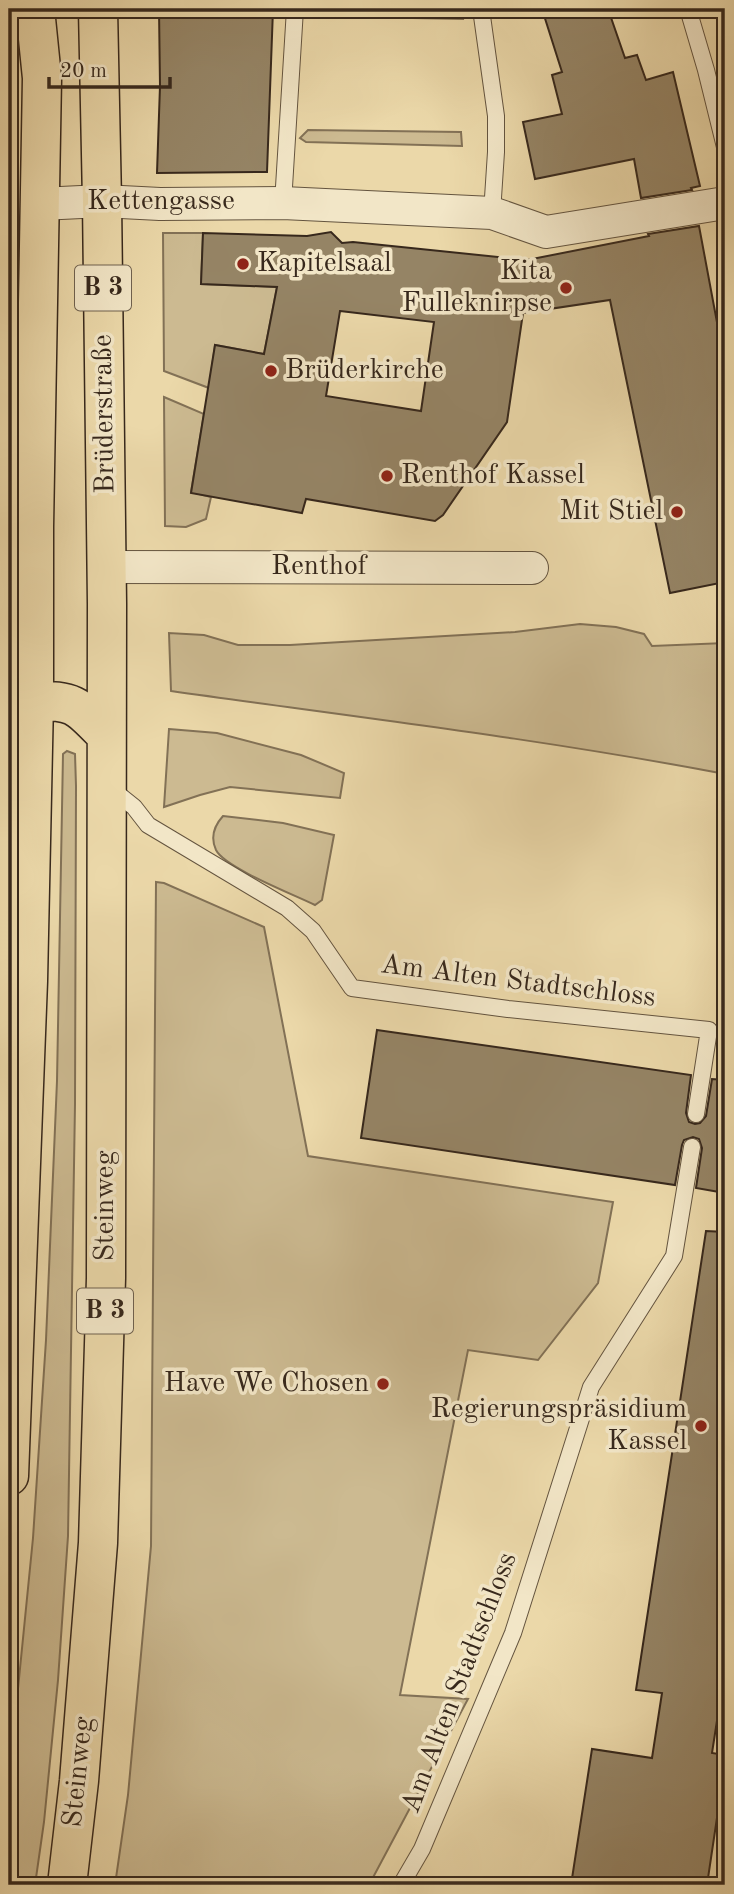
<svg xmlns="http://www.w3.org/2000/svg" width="734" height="1894" viewBox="0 0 734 1894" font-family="'Old Standard TT',serif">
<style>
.green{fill:#ccba91;stroke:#827156;stroke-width:2}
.building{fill:#958465;stroke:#37281c;stroke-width:2;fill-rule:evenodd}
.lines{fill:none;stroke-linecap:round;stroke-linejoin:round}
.service-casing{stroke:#64543f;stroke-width:18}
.minor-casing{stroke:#64543f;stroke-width:34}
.primary-casing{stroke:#37281c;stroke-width:41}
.service{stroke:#f2e6c7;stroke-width:16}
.minor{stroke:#f2e6c7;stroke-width:32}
.primary{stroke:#ebd8a9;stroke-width:38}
.poi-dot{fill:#8f2418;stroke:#f2e6c7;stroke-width:2.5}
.labels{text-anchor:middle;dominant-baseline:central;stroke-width:7;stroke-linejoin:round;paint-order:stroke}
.shield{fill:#f2e6c7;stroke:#6f614f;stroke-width:2}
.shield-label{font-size:26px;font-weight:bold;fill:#37281c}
.street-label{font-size:28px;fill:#37281c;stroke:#f2e6c7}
.poi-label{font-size:28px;fill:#37281c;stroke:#f2e6c7;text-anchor:end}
</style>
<rect width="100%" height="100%" fill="#ebd8a9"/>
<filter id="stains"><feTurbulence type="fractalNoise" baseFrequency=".00286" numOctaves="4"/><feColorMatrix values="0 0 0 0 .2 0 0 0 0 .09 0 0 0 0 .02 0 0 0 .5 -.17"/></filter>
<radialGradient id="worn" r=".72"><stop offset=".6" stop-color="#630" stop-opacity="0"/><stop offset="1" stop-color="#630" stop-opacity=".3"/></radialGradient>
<path class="green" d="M311,9H462L463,19L310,16Z
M308,130L461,132L462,146L306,142L300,138Z
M163,233H203L201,284L277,287L264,354L215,345L209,388L164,371Z
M164,397L204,414L191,492L211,497L206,519L186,527L165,526Z
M580,624L616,627L644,634L652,646L725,643V774C542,739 356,717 171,691L169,633L204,635L238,645H290L515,632Z
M169,729L217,733L301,755L344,773L340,798L230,787L200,795L164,807Z
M67,751L75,754L76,786L75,1104L68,1536L58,1680L44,1822L35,1885H9V1779L33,1538L46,1340L57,1081L63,754Z
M223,816L283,823L334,835L322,900L315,905C295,895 225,868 216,850C210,837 214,826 223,816Z
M156,882L164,883L264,927L308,1156L613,1202L598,1283L538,1360L468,1350L400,1695L468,1699L369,1885H115L128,1795L151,1546Z"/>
<path class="building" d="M159,9H273L267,172L157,173L160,86Z
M542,9H608L625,58L637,55L646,80L673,72L700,186L691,188L692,190L641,198L634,159L535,179L523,122L562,114L552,75L562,72Z
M699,226L725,365V582L670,593L610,300L523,313L507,422L443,515L435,521L306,499L302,513L191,493L215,345L264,354L277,287L201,284L203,233L307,236L331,232L342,243L353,242L527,260L649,236L648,234ZM340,311L434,322L421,411L326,396Z
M377,1030L691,1075L686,1113L689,1122L695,1124L700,1123L706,1116L712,1079L725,1080V1193L696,1188L702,1148L699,1139L693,1137L684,1140L682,1145L675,1185L361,1138Z
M706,1231L725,1232V1669L712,1753L725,1755V1764L707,1885H571L592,1749L652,1758L662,1693L636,1690Z"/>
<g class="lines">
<g class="service-casing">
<path id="service" d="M481,9L496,116V152L492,213
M688,9L706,70L725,147
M283,203L295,9
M109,787L134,807L148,825L287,908L313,931L352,988L508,1009L709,1030L696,1114
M401,1885L422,1849L513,1633L591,1387L674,1256L692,1147"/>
</g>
<g class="minor-casing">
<path id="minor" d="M40,204L102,201L160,204L283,203L492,213L546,232L725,203
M106,567L532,568
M9,706L34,701"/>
</g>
<g class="primary-casing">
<path id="primary" d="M34,701C75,700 78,706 106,735
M9,1476L28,981L34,701V527L42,78L35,9
M67,1885L79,1781L98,1543L106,1278L107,604L102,201L98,9"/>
</g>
<use href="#service" class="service"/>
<use href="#minor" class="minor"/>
<use href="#primary" class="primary"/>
</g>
<g class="poi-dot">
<circle cx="243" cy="264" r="7"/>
<circle cx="566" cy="288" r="7"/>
<circle cx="271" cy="371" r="7"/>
<circle cx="387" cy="476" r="7"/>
<circle cx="677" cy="512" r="7"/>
<circle cx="383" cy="1384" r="7"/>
<circle cx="701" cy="1426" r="7"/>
</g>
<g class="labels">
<g class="shield">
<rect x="75" y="265.5" width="56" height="45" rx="5"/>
<rect x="77" y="1288.5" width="56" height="45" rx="5"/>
</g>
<g class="shield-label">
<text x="103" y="288">B 3</text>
<text x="105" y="1311">B 3</text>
</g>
<g class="street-label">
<text x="161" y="202">Kettengasse</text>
<text transform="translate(105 414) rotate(-91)">Brüderstraße</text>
<text x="319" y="567">Renthof</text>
<text transform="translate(518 982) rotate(7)">Am Alten Stadtschloss</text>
<text transform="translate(106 1206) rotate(-90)">Steinweg</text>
<text transform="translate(460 1683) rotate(-69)">Am Alten Stadtschloss</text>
<text transform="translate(79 1772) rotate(-84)">Steinweg</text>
</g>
<g class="poi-label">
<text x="257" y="264" text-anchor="start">Kapitelsaal</text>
<text x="552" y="272">Kita<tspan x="552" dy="32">Fulleknirpse</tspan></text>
<text x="285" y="371" text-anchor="start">Brüderkirche</text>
<text x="401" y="476" text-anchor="start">Renthof Kassel</text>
<text x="663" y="512">Mit Stiel</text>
<text x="369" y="1384">Have We Chosen</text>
<text x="687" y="1410">Regierungspräsidium<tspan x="687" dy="32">Kassel</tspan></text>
</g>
</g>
<rect width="734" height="1894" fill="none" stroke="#ebd8a9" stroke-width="35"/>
<rect x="10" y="10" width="713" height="1873" fill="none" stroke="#37281c" stroke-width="3.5"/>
<rect x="18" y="18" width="699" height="1859" fill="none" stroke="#37281c" stroke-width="2"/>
<path d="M49 77v10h121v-10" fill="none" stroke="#37281c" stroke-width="3.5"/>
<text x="60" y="77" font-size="21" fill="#37281c" stroke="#f2e6c7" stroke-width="5" paint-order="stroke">20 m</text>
<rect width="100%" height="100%" filter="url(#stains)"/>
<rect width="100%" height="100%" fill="url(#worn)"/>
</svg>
